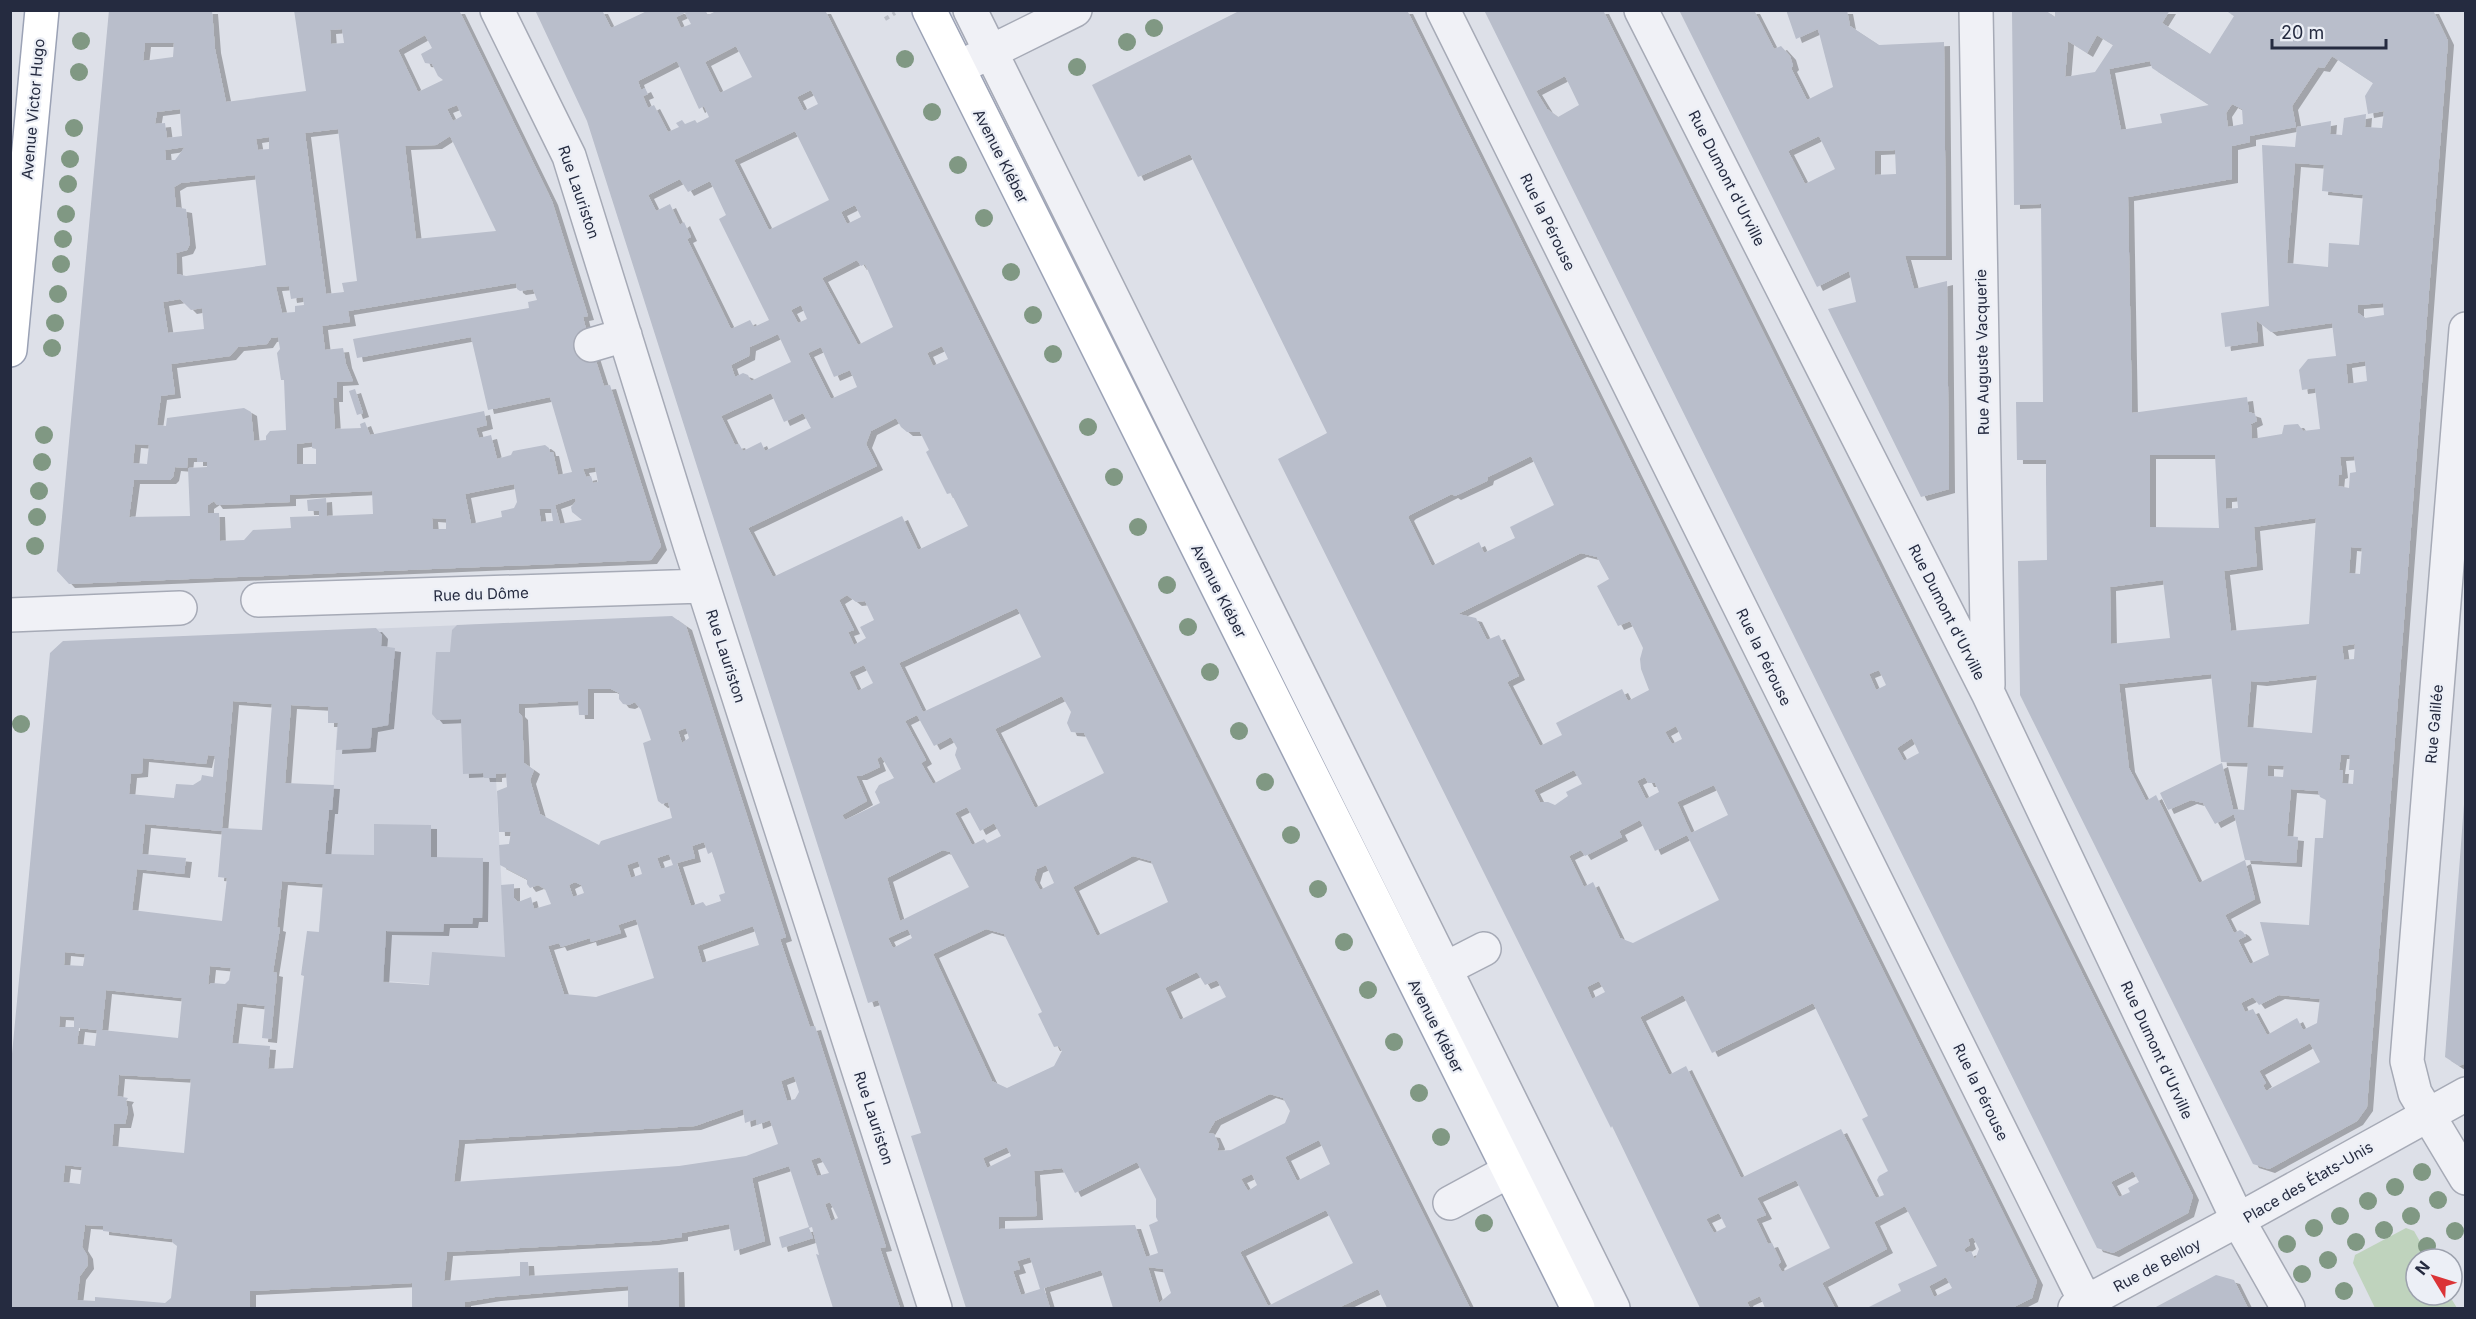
<svg xmlns="http://www.w3.org/2000/svg" width="2476" height="1319" viewBox="0 0 2476 1319" font-family="Inter,sans-serif">
<style>
.built{fill:#ced2dd}
.green{fill:#bfd3bd}
.building{fill:#b9becb;fill-rule:evenodd;filter:url(#shadow)}
.lines{fill:none;stroke-linecap:round;stroke-linejoin:round}
.minor-casing{stroke:#a6aab6;stroke-width:36}
.major-casing{stroke:#9ba2b5;stroke-width:36}
.path{stroke:#bbbec7;stroke-width:4;stroke-dasharray:4.5 4.5;stroke-linecap:butt}
.minor{stroke:#f0f1f6;stroke-width:33}
.major{stroke:#fff;stroke-width:33}
.tree{fill:#809883}
.labels{text-anchor:middle;dominant-baseline:central;stroke-width:4.5;stroke-linejoin:round;paint-order:stroke}
.street-label{font-size:15px;fill:#252b40;stroke:#eceff6}
</style>
<defs>
<filter id="shadow"><feDropShadow dx="6" dy="4" stdDeviation="0" flood-color="#0004"/></filter>
</defs>
<rect width="100%" height="100%" fill="#dde0e8"/>
<path class="built" d="M488,624L507,990L315,976L329,810L332,809L343,630Z"/>
<path class="green" d="M2406,1228L2414,1231L2430,1259H2416V1295H2449L2457,1308H2375L2353,1263L2355,1255Z"/>
<path class="building" d="M109,10H212L215,49L226,102L306,91L294,10H459L552,201L588,316L583,317L587,333L604,386L610,385L661,546L651,560L69,584L57,571ZM342,29L344,43L331,44L330,30ZM425,35L432,48L421,54L425,63L432,64L438,76L443,80L418,92L398,50ZM145,43H174L173,57L143,61ZM457,105L462,116L453,121L447,109ZM180,109L182,136L167,138L165,123L155,124L157,112ZM338,129L357,281L342,283L344,292L326,294L305,133ZM450,136L496,231L416,239L405,146L436,145ZM269,137V149L258,150L256,139ZM185,147L175,160H166L165,150ZM255,175L266,265L186,276L177,274L176,253L187,250L190,244L186,209L176,207L174,187L181,183ZM516,283L517,289L520,291L533,289L537,300L528,302L529,308L353,339L357,358L471,337L488,410L550,397L572,472L558,475L553,452H550L549,448L545,445L513,451L511,455L497,459L491,435L479,438L476,428L487,425L484,411L370,435L365,422L360,424L361,428L335,429L333,398H337V382L353,381L346,364L343,348L325,350L322,326L350,322L348,311ZM289,286L291,299L303,297L304,305L295,306V312L282,313L276,287ZM180,299L191,310L202,308L204,329L168,333L163,302ZM278,337L280,349L277,353L281,380H284L286,430L270,431L266,436V440L254,441L251,412L244,408L167,418L166,426L157,425L161,396L175,394L171,364L230,356L238,347L267,344L271,338ZM312,442V448L316,449V464H297V444ZM135,444L149,445L147,464L133,463ZM188,458H197V462H207V467L188,468L190,516L129,517L134,480H170L173,477L175,467L187,468ZM595,467L598,482L593,483L591,476L586,477L583,469ZM514,484L517,502L514,508L501,511L502,517L471,524L465,494ZM372,491L373,514L327,516L326,498L307,500L308,511H319V516L290,517L291,528L253,530L244,540L220,541L219,513H208V505L214,501L217,505L290,502V495ZM575,498L576,501L571,507L572,512L582,520L560,524L555,505ZM539,509H551L553,521L541,522ZM432,518L446,519V529H433Z
M535,10H602L611,28L649,10H705L708,15L718,10H825L1470,1308H1387L1378,1289L1338,1308H1113L1101,1270L1044,1288L1050,1308H966L911,1136L921,1133L878,1000L868,1003L587,121ZM685,13L691,24L681,28L676,17ZM736,46L752,77L720,93L705,62ZM677,61L699,109L704,106L709,117L697,123L695,120L685,124L682,120L676,123L679,127L668,132L654,105L648,108L643,96L648,94L645,88L641,90L638,81ZM811,90L818,104L804,111L797,97ZM795,131L829,200L769,230L734,160ZM680,179L688,192L710,181L726,215L719,219L769,320L754,327L750,320L731,329L687,239L691,237L684,222L680,225L670,204L656,211L648,195ZM855,205L861,217L847,224L841,212ZM857,260L861,266L865,264L893,327L858,345L822,278ZM801,305L807,319L798,323L791,310ZM778,334L791,362L751,381L748,375L743,373L735,377L731,365L749,356L750,347ZM942,346L948,359L933,366L927,353ZM821,347L834,377L850,370L857,387L831,399L808,353ZM771,393L784,422L803,413L811,428L765,451L761,442L743,451L739,444L735,445L721,416ZM896,418L901,427L907,432H920L929,450L926,452L947,494L951,493L968,526L918,550L902,516L773,577L748,528L877,466L866,444L871,431ZM847,595L856,602L865,601L874,620L860,627L866,638L854,645L848,632L854,630L839,600ZM1017,608L1041,657L923,712L899,663ZM864,665L873,683L858,691L849,672ZM1062,696L1071,712L1067,723L1071,732L1084,733L1104,773L1035,808L995,729ZM917,715L934,746L951,737L957,748L955,755L961,769L933,784L921,763L926,760L905,721ZM881,756L894,778L879,785L875,792L880,803L845,820L842,815L867,801L856,776H861L880,767L877,759ZM967,807L980,831L994,823L1001,836L987,843L984,839L972,845L955,813ZM943,850L950,852L969,887L900,921L887,878ZM1133,856L1151,861L1168,902L1097,936L1073,887ZM1046,865L1054,883L1040,890L1034,879L1037,869ZM908,929L912,938L893,948L888,938ZM986,929L1004,934L1042,1012L1038,1014L1054,1047L1059,1046L1062,1051L1054,1066L1007,1088L992,1081L933,954ZM1197,972L1205,985L1217,980L1226,997L1180,1020L1165,988ZM1270,1094L1283,1098L1290,1111L1285,1123L1231,1150L1217,1151L1219,1145L1214,1134L1208,1133L1215,1121ZM1319,1140L1330,1164L1297,1181L1285,1157ZM1007,1147L1011,1156L987,1168L983,1158ZM1137,1162L1156,1199V1217L1158,1221L1149,1225L1158,1253L1146,1257L1135,1225L999,1229V1217L1037,1216L1034,1171L1062,1168L1075,1193ZM1252,1174L1257,1185L1248,1191L1241,1179ZM1326,1210L1353,1263L1268,1306L1240,1252ZM1030,1257L1040,1289L1021,1295L1013,1271L1020,1269L1017,1261ZM1148,1267L1163,1269L1171,1293L1159,1303Z
M1241,10H1407L2037,1281L2032,1298L2012,1308H1867L1901,1291L1898,1284L1937,1266L1905,1206L1874,1222L1887,1249L1822,1283L1835,1308H1765L1760,1296L1747,1302L1750,1308H1700L1612,1126L1611,1128L1601,1108L1278,459L1327,433L1190,154L1138,177L1092,85ZM1531,456L1554,505L1510,527L1515,538L1484,553L1479,542L1432,566L1408,517L1410,515L1452,494L1455,496L1487,481L1488,477ZM1581,553L1597,557L1609,579L1597,586L1618,626L1630,621L1643,648L1640,659L1641,669L1649,690L1628,701L1622,689L1556,723L1562,735L1540,746L1507,682L1519,676L1499,635L1487,640L1476,618L1458,614ZM1676,726L1682,739L1672,744L1665,732ZM1574,770L1582,784L1566,792L1568,796L1555,805L1548,802H1540L1534,790ZM1645,777L1648,783H1655L1659,792L1646,799L1637,781ZM1714,785L1728,815L1691,833L1677,802ZM1640,820L1655,851L1687,835L1719,900L1633,943L1620,938L1593,882L1584,887L1569,856L1581,850L1585,856L1622,837L1619,831ZM1599,981L1605,992L1592,999L1587,987ZM1683,995L1712,1053L1813,1003L1868,1116L1862,1119L1888,1171L1879,1176L1877,1180L1884,1195L1876,1198L1841,1129L1741,1178L1686,1066L1669,1075L1640,1017ZM1796,1180L1830,1248L1782,1272L1778,1265L1781,1262L1772,1243L1768,1244L1756,1219L1766,1215L1757,1198ZM1719,1213L1726,1227L1714,1233L1706,1219ZM1973,1237L1979,1249L1975,1260L1971,1251L1966,1253L1964,1249L1970,1245L1968,1239ZM1946,1277L1952,1288L1934,1297L1929,1286Z
M1484,10H1603L2193,1196L2188,1213L2113,1253L2097,1248ZM1565,76L1579,105L1558,117L1547,109L1536,91ZM1879,670L1886,685L1876,690L1869,674ZM1912,738L1919,753L1904,761L1897,748ZM2133,1171L2139,1182L2128,1188L2130,1192L2119,1197L2111,1182Z
M1679,10H1754L1774,49L1781,46L1790,56L1793,66L1791,68L1807,100L1833,87L1818,29L1796,39L1786,10H1847L1850,26L1879,45L1944,42L1946,256H1905L1914,289L1947,281L1949,489L1921,497L1828,309L1856,302L1849,271L1817,287ZM1819,136L1835,169L1805,184L1788,151ZM1895,150L1896,174L1875,175V151Z
M2012,10H2045L2055,17V10H2170L2162,23L2210,54L2234,16L2225,10H2433L2448,41L2367,1107L2357,1121L2269,1169L2253,1164L2020,695L2018,561L2047,560L2046,480V460H2017L2016,402H2043L2041,204L2014,205ZM2097,35L2113,45L2095,72L2065,77L2068,41L2087,53ZM2332,56L2373,83L2365,96L2368,114L2384,111L2382,128L2365,127L2366,114L2344,118L2342,135L2330,134L2331,121L2297,127L2295,147L2262,145L2269,306L2221,313L2225,347L2258,342L2256,320L2271,332L2332,323L2336,356L2308,359L2299,370L2302,390L2315,388L2320,429L2303,431L2298,424L2284,425L2282,434L2252,439L2251,424L2257,421L2255,414L2249,412L2247,397L2132,413L2128,197L2232,179V146L2250,142V136L2296,127L2292,106L2318,67L2324,68ZM2150,61L2152,68L2209,105L2160,114L2162,123L2121,130L2109,69ZM2232,104L2242,109L2243,124L2228,127L2226,113ZM2295,163L2324,165L2322,191L2363,195L2359,245L2329,243L2328,267L2287,263ZM2383,303L2384,315L2365,318L2358,313V305ZM2365,361L2367,381L2348,384L2346,364ZM2150,455H2215L2219,528L2150,527ZM2354,456L2356,472L2350,473L2349,488L2338,486L2339,475L2342,474L2340,457ZM2237,497L2238,508L2226,509V498ZM2316,518L2309,624L2231,631L2224,571L2257,566L2254,527ZM2351,547L2362,548L2360,574L2349,573ZM2163,580L2170,638L2111,644L2110,587ZM2355,644L2354,659L2344,660L2342,646ZM2211,674L2221,762L2248,763L2244,810L2233,809L2222,763L2160,793L2168,810L2191,800L2203,803L2215,824L2234,814L2245,860L2296,863L2298,837L2287,836L2291,789L2318,791L2320,797L2326,800L2323,838H2315L2309,925L2260,922L2269,955L2250,964L2238,940L2246,936L2243,932L2240,930L2234,933L2225,915L2255,899L2245,860L2199,883L2156,795L2146,801L2129,768L2119,684ZM2317,675L2312,733L2247,727L2251,681L2261,682ZM2341,755H2350L2349,770H2354L2353,784L2342,783L2343,770H2339ZM2268,765L2284,766L2283,777L2268,776ZM2279,995L2320,999L2317,1023L2303,1030L2297,1018L2267,1035L2253,1009L2245,1012L2241,1003L2253,997L2259,1005ZM2310,1043L2320,1062L2266,1091L2263,1085L2266,1083L2259,1071Z
M355,389L363,413L357,415L349,391Z
M672,616L686,626L786,937L780,939L787,960L810,1027L815,1026L886,1247L880,1248L900,1308H833L816,1254L819,1255L812,1227L809,1228L813,1238L782,1248L779,1237L809,1227L789,1166L752,1178L765,1241L734,1251L729,1224L682,1233V1237L653,1241L447,1252L444,1281L520,1276V1262H528L529,1276L678,1268L679,1308H628V1286L495,1297L465,1302V1308H412V1283L250,1291V1308H10V1075L50,653L63,641L376,628L382,635L381,646L395,648L388,725L372,728L370,748L336,750L338,723H328V707L291,705L285,783L334,785L332,810H329L325,854L374,855V824L431,825V857L483,858L482,918H473L472,924H444L443,932L386,931L383,982L429,985L432,952L505,957L501,885L514,884V898L518,902L531,897L534,909L551,904L545,889L538,885L530,888L527,884V879L500,865L499,845L509,844L511,832H499L497,791L507,787L506,773L496,774V778H484L483,773L463,774L461,719L437,720L432,714L436,652H450L452,630L457,625ZM588,689H611L619,693V699L623,704L629,705L635,702L641,710L651,740L643,743L658,801L662,804L668,802L672,818L601,841L599,845L540,814L530,780L534,770L524,763L522,716L519,713V704L578,701L579,715H588ZM233,701L272,704L262,830L222,828ZM686,728L689,738L682,743L678,731ZM208,755L215,756L213,777L202,775L201,780L193,785L176,784L174,798L129,794L131,774L142,773L143,758L206,764ZM145,824L222,831L218,877L227,878L222,921L132,910L137,869L184,874L186,858L142,854ZM704,842L708,854L712,852L725,893L719,895L721,901L706,906L703,902L691,906L677,863L695,858L692,846ZM669,854L673,865L661,869L657,858ZM638,861L642,874L631,878L627,865ZM282,881L323,884L319,932L307,931L301,975L304,976L293,1068L268,1069L270,1046L232,1043L237,1003L265,1006L262,1038L271,1039L277,973L273,972L280,928L277,927ZM575,882L581,885L584,893L573,897L569,885ZM636,919L654,978L596,997L564,994L548,946L559,943L561,947L590,938L591,942L621,933L618,925ZM753,926L759,945L702,963L697,946ZM65,952L85,954L83,966L64,965ZM210,966L231,968L229,980L225,984L212,983L208,985ZM106,990L182,998L178,1038L102,1030ZM60,1016L74,1017V1027H59ZM79,1028L97,1030L95,1046L77,1044ZM119,1075L191,1079L184,1153L112,1146L114,1124H125L128,1111L126,1101L128,1098L117,1096ZM794,1076L799,1092L795,1099L787,1101L781,1081ZM743,1109L745,1123L756,1119L757,1125L770,1120L778,1144L746,1156L679,1166L454,1182L459,1140L695,1126ZM820,1157L829,1173L817,1176L811,1160ZM65,1165L82,1167L80,1184L63,1182ZM830,1202L838,1218L831,1221L825,1204ZM85,1225L103,1226V1231L172,1239L173,1243L177,1246L171,1298L165,1303L95,1297V1301L77,1300L80,1276L88,1265L87,1255L82,1247Z
M2464,804L2466,1063L2459,1066L2445,1057Z
M2216,1275L2234,1280L2248,1308H2154Z"/>
<g class="lines">
<g class="minor-casing">
<path id="minor" d="M497,10L569,156L690,545L935,1308
M970,10L1613,1308
M1443,10L2086,1303
M1641,10L1988,693L2238,1220L2075,1308
M1976,10L1988,685
M970,62L1075,10
M2466,329L2407,1061L2415,1093L2466,1178
M591,345L625,335
M258,600L703,586
M10,615L180,608
M1445,969L1484,949
M1450,1203L1509,1171
M2288,1308L2238,1220L2466,1094"/>
</g>
<g class="major-casing">
<path id="major" d="M929,10L1578,1308
M10,350L42,10"/>
</g>
<path class="path" d="M885,19L895,13"/>
<use href="#minor" class="minor"/>
<use href="#major" class="major"/>
</g>
<g class="tree">
<circle cx="1154" cy="28" r="9"/>
<circle cx="81" cy="41" r="9"/>
<circle cx="1127" cy="42" r="9"/>
<circle cx="905" cy="59" r="9"/>
<circle cx="1077" cy="67" r="9"/>
<circle cx="79" cy="72" r="9"/>
<circle cx="932" cy="112" r="9"/>
<circle cx="74" cy="128" r="9"/>
<circle cx="70" cy="159" r="9"/>
<circle cx="958" cy="165" r="9"/>
<circle cx="68" cy="184" r="9"/>
<circle cx="66" cy="214" r="9"/>
<circle cx="984" cy="218" r="9"/>
<circle cx="63" cy="239" r="9"/>
<circle cx="61" cy="264" r="9"/>
<circle cx="1011" cy="272" r="9"/>
<circle cx="58" cy="294" r="9"/>
<circle cx="1033" cy="315" r="9"/>
<circle cx="55" cy="323" r="9"/>
<circle cx="52" cy="348" r="9"/>
<circle cx="1053" cy="354" r="9"/>
<circle cx="1088" cy="427" r="9"/>
<circle cx="44" cy="435" r="9"/>
<circle cx="42" cy="462" r="9"/>
<circle cx="1114" cy="477" r="9"/>
<circle cx="39" cy="491" r="9"/>
<circle cx="37" cy="517" r="9"/>
<circle cx="1138" cy="527" r="9"/>
<circle cx="35" cy="546" r="9"/>
<circle cx="1167" cy="585" r="9"/>
<circle cx="1188" cy="627" r="9"/>
<circle cx="1210" cy="672" r="9"/>
<circle cx="21" cy="724" r="9"/>
<circle cx="1239" cy="731" r="9"/>
<circle cx="1265" cy="782" r="9"/>
<circle cx="1291" cy="835" r="9"/>
<circle cx="1318" cy="889" r="9"/>
<circle cx="1344" cy="942" r="9"/>
<circle cx="1368" cy="990" r="9"/>
<circle cx="1394" cy="1042" r="9"/>
<circle cx="1419" cy="1093" r="9"/>
<circle cx="1441" cy="1137" r="9"/>
<circle cx="2422" cy="1172" r="9"/>
<circle cx="2395" cy="1187" r="9"/>
<circle cx="2438" cy="1200" r="9"/>
<circle cx="2368" cy="1201" r="9"/>
<circle cx="2340" cy="1216" r="9"/>
<circle cx="2411" cy="1216" r="9"/>
<circle cx="1484" cy="1223" r="9"/>
<circle cx="2314" cy="1228" r="9"/>
<circle cx="2384" cy="1230" r="9"/>
<circle cx="2455" cy="1231" r="9"/>
<circle cx="2356" cy="1242" r="9"/>
<circle cx="2287" cy="1244" r="9"/>
<circle cx="2427" cy="1246" r="9"/>
<circle cx="2328" cy="1260" r="9"/>
<circle cx="2302" cy="1274" r="9"/>
<circle cx="2344" cy="1291" r="9"/>
</g>
<g class="labels">
<g class="street-label">
<text transform="translate(33 109) rotate(-85)">Avenue Victor Hugo</text>
<text transform="translate(1001 156) rotate(63)">Avenue Kléber</text>
<text transform="translate(1727 178) rotate(63)">Rue Dumont d'Urville</text>
<text transform="translate(579 192) rotate(71)">Rue Lauriston</text>
<text transform="translate(1548 222) rotate(64)">Rue la Pérouse</text>
<text transform="translate(1982 352) rotate(-91)">Rue Auguste Vacquerie</text>
<text transform="translate(1219 591) rotate(63)">Avenue Kléber</text>
<text transform="translate(481 594) rotate(-2)">Rue du Dôme</text>
<text transform="translate(1947 612) rotate(63)">Rue Dumont d'Urville</text>
<text transform="translate(726 656) rotate(72)">Rue Lauriston</text>
<text transform="translate(1764 657) rotate(64)">Rue la Pérouse</text>
<text transform="translate(2434 724) rotate(-85)">Rue Galilée</text>
<text transform="translate(1436 1026) rotate(63)">Avenue Kléber</text>
<text transform="translate(2157 1050) rotate(65)">Rue Dumont d'Urville</text>
<text transform="translate(1981 1092) rotate(64)">Rue la Pérouse</text>
<text transform="translate(874 1118) rotate(72)">Rue Lauriston</text>
<text transform="translate(2308 1182) rotate(-30)">Place des États-Unis</text>
<text transform="translate(2157 1265) rotate(-28)">Rue de Belloy</text>
</g>
</g>
<rect width="2476" height="1319" fill="none" stroke="#252b40" stroke-width="24"/>
<g transform="translate(2434 1277) rotate(308)"><circle r="28" fill="#eceff6" stroke="#9ca1ad" stroke-width="1.5"/>
<path d="M0-4.5L10 22L0 15L-10 22Z" fill="#db3437"/>
<text y="-9" font-size="16" font-weight="bold" text-anchor="middle" fill="#252b40">N</text>
</g>
<path d="M2272 39v9h114v-9" fill="none" stroke="#252b40" stroke-width="3"/>
<text x="2281" y="39" font-size="18" fill="#252b40" stroke="#eceff6" stroke-width="4.5" paint-order="stroke">20 m</text>
</svg>
